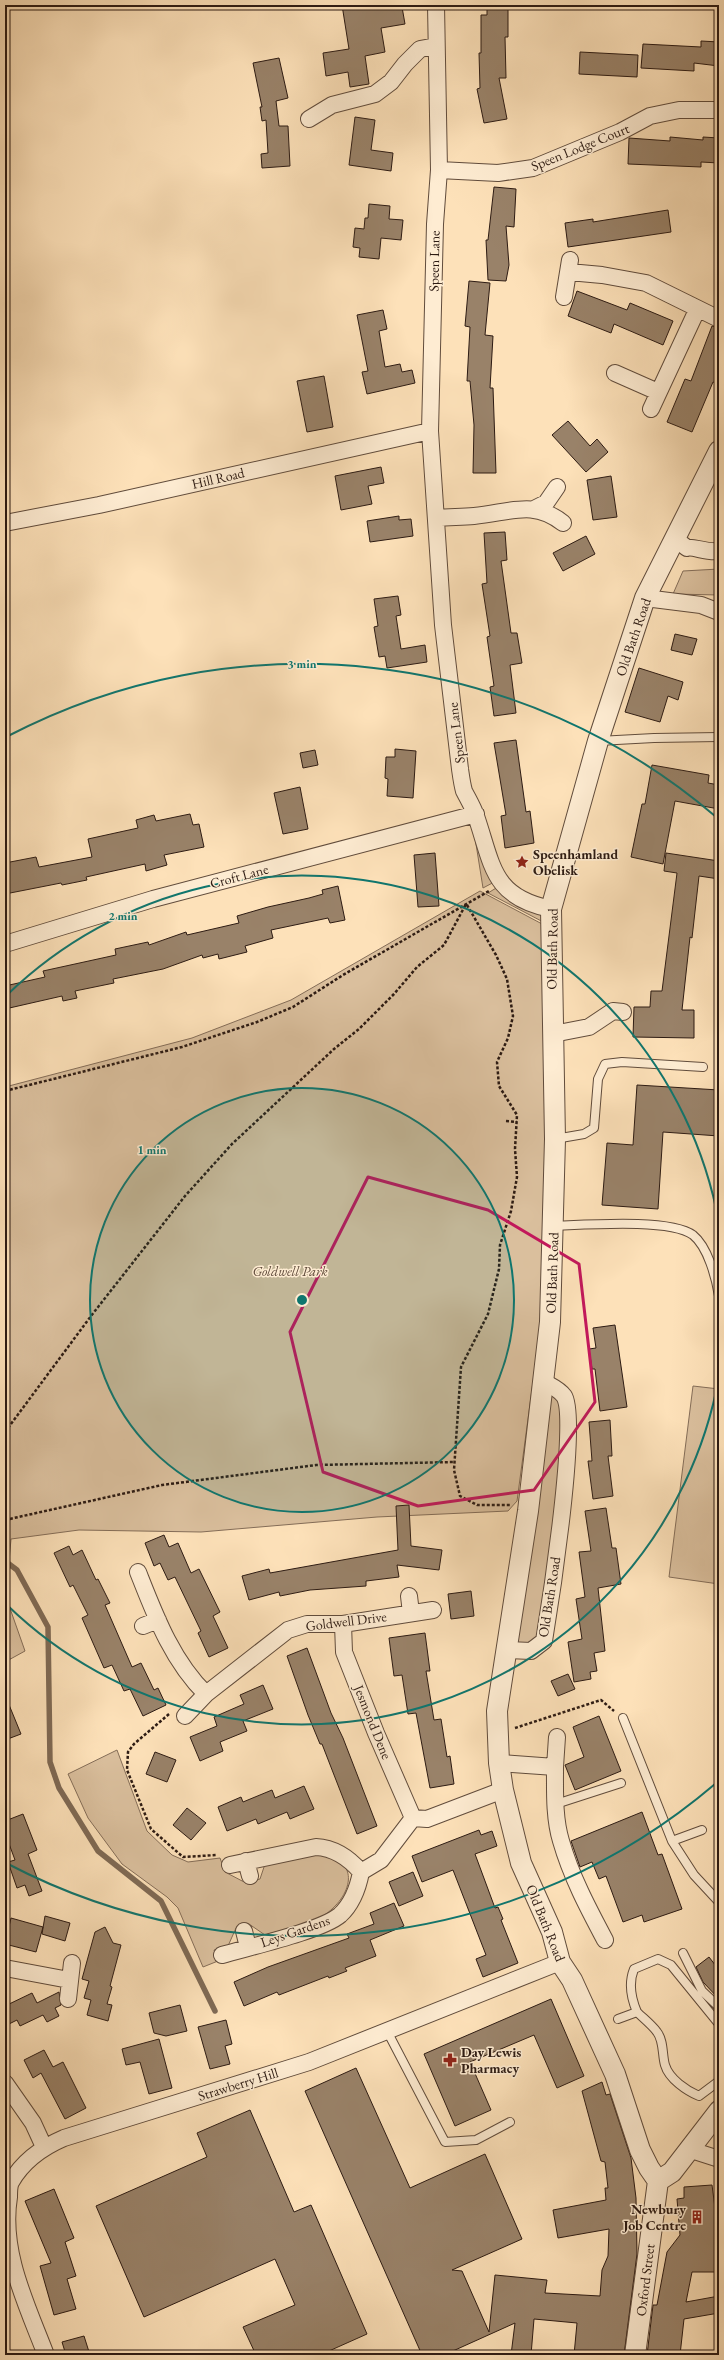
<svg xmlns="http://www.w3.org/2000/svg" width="724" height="2360" viewBox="0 0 724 2360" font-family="'EB Garamond',serif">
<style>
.green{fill:#dabf9d;stroke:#846d58}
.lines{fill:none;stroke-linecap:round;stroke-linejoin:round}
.stream{stroke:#7f6a55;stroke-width:5.5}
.building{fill:#998269;stroke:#2d1b13}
.service-casing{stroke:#614c3c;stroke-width:10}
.minor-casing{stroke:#614c3c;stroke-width:18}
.tertiary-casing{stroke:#614c3c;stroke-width:22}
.path{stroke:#2d1b13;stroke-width:2.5;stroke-dasharray:3 2;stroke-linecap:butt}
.service{stroke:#feecd2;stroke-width:8}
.minor{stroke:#feecd2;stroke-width:16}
.tertiary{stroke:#feecd2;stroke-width:20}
.marked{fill:none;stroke:#c2185b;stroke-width:3;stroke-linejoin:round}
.ring{fill:none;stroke:#0f766e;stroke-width:2}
.labels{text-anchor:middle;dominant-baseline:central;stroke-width:3;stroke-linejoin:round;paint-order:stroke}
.street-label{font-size:14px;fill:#2d1b13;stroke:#feecd2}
.poi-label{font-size:14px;font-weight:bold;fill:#2d1b13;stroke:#feecd2;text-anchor:start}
.park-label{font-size:14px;font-style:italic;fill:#614c3c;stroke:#feecd2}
.centre{fill:#0f766e;stroke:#feecd2;stroke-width:2}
.ring-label{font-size:12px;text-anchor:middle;font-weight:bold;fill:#0f766e;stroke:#feecd2;stroke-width:3;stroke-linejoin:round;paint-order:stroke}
</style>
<rect width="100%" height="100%" fill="#fde1b9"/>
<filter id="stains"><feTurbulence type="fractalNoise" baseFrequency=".005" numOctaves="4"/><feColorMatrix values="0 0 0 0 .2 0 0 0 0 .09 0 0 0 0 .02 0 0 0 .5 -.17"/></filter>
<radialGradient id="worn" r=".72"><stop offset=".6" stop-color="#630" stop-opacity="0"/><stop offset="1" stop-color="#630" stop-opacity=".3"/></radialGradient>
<path class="green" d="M719,569V595L673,594L683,571Z
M472,819L498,880L483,888Z
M501,885L537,907L547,924L488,893Z
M480,891L544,925L547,1137L541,1322L517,1501L508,1511L377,1517L201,1532L79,1530L11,1539L6,1597L25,1651L5,1662V1087L192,1038L291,1000Z
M544,1383L568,1411L543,1640L508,1649Z
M693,1386L719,1389V1584L669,1577Z
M117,1750L147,1831L172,1855L188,1862L220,1858L225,1872L246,1883L260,1879L265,1864C276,1862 309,1851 319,1853C363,1860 352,1897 323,1916C309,1925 281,1930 265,1935L249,1924L236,1928L228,1946L214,1950L218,1961L203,1967L178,1908L167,1897L122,1864L88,1818L68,1774Z"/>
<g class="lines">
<path class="stream" d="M5,1561L17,1570L48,1627L50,1762L59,1788L98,1851L161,1901L215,2011"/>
</g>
<path class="building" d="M342,5H382L383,9L402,7L405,24L381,28L385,52L365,56L369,84L350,87L348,72L326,76L323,53L349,49Z
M487,6L508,7V37H505L506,78H499L507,119L484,123L477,89L480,88L479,53H481V15H487Z
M701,41L719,42V66L694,63V71L641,68L643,44L701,47Z
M580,52L638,55L637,77L579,74Z
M279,58L288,98L276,101L279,126H288L290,166L262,168L261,154L268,153L266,120L262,121L260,107H262L253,63Z
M355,117L375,120L371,150L393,153L391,171L349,165Z
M670,137L703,140V137L719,138V163L701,162V167L628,164L629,138L670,141Z
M494,187L516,189L514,227L506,226L509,265L506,281L488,280L486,240H488Z
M369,204L390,206L389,219L403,220L401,240L381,238L379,259L359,257L360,248L353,247L355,228L364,229L365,218H368Z
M668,210L671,232L568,247L565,223L593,219V222Z
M469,281L490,283L485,335L493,336L490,388H493L496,473H473L474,425L470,381H467L470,327L465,326Z
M577,291L627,310L630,303L673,321L663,345L614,324L611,333L568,316Z
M383,310L387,329L379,331L385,367L400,364L402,372L412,370L415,383L367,394L362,372L368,371L357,315Z
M712,326L719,328V384L713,382L692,432L667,422L685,379L691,381Z
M324,376L333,427L307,432L297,381Z
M568,421L590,446L597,439L608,452L586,472L552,435Z
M381,467L384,483L368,486L372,504L341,510L335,476Z
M611,476L617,517L593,520L587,480Z
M399,516V520L411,519L413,536L370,542L367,521Z
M505,532L507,560L501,561L511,633H517L522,663L510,665L516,713L494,716L490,687L494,686L487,637L490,636L482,584L487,583L484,533Z
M586,536L595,554L563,571L553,553Z
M398,596L401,615L396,616L401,649L425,645L427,662L387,668L385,656L379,657L374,627L378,626L374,599Z
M675,634L697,639L692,655L671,650Z
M639,668L683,682L678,700L668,696L660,722L625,712Z
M516,740L526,812L530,811L534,843L505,848L501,816L506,815L494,743Z
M395,749L416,751L413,798L387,796L388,779L385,778L386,757H395Z
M315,750L318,765L303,768L300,753Z
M652,765L709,775L708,783L719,785V809L675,801L663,864L631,857L642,804H645Z
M300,787L308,829L283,834L274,793Z
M190,814L193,825L199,824L204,847L164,855L167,865L146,871L145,864L86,877L87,880L62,885L61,883L5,894V863L36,857L39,867L92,857L88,839L138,828L136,820L154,815L156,821Z
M435,853L439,906L418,907L414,855Z
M666,853L719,861V879L699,876L692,938L690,937L682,1010H694V1038L633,1037L634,1007H650L651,991H662L677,873L664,871Z
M338,886L345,920L330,923L328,918L271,930L273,938L245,946L247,952L219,959L218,954L203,958L202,955L163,969L113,979L114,983L75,991L77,998L63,1001L62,996L5,1009V986L45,977L43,971L116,955L115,949L148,942L149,945L186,932L187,935L239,923L237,916L268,907L309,898L323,894L322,890Z
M637,1085L719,1090V1136L663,1132L658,1209L602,1205L607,1143L633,1145Z
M615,1325L627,1407L600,1411L595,1369H592L589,1349L596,1348L593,1328Z
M610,1420L612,1456H608L613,1496L593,1499L588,1461H592L589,1422Z
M409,1505L411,1546L442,1550L439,1570L397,1565L399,1577L366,1581V1586L310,1590L280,1596L279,1592L249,1600L242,1576L269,1569L270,1573L398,1550L396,1506Z
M606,1508L612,1548H616L621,1584L598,1588L605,1651L594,1653L597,1671L590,1672L591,1679L574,1682L568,1642L582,1639L576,1599L585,1597L579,1552L591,1551L585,1511Z
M164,1535L169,1547L178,1543L191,1573L199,1569L220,1612L213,1616L228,1648L209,1657L198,1633L201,1631L175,1577L168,1580L160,1563L154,1566L145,1543Z
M69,1546L73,1555L82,1550L96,1580L98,1579L110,1603L105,1605L132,1667L141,1663L154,1690L158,1688L166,1705L143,1716L130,1689L124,1691L112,1665L104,1668L82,1618L88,1615L73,1585L70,1587L54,1553Z
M471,1591L474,1616L451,1619L448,1594Z
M425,1633L430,1671H426L434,1720L441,1719L447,1757L450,1756L454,1784L430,1788L416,1713L408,1714L402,1675L394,1676L389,1638Z
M307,1648L331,1713L343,1738L377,1826L357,1834L322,1744H320L308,1715L287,1656Z
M568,1674L575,1689L558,1696L551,1681Z
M263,1685L273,1709L243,1721L247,1731L220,1742L223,1751L200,1761L190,1737L217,1726L214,1717L244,1704L240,1695Z
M5,1695L21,1734L5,1740Z
M599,1716L621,1771L575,1790L565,1765L584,1757L573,1727Z
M155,1752L176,1760L167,1782L146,1774Z
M304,1786L314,1809L290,1819L287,1812L258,1824L256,1819L227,1831L218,1807L241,1797L243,1802L272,1790L275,1798Z
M187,1808L206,1823L191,1840L173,1825Z
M642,1812L658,1855L662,1854L682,1909L644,1922L642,1915L623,1922L606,1876L599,1879L592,1862L580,1867L571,1841Z
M23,1814L37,1850L28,1854L42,1891L29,1896L25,1885L17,1888L8,1862L15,1860L5,1833V1821Z
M479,1830L481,1835L492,1831L497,1846L475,1854L495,1908L498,1907L503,1919L501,1920L518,1963L483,1977L476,1959L486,1955L453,1870L422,1882L412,1856Z
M413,1872L423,1896L399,1906L389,1882Z
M394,1903L404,1926L370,1940L376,1956L345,1968L347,1971L329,1978L328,1976L279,1995L277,1992L244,2006L234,1982L268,1967L349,1938L347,1934L374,1924L370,1913Z
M45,1916L70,1923L65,1941L42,1934Z
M11,1918L43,1927L36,1952L5,1944Z
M105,1927L113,1943L121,1945L110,1986L112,1987L107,2004L112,2005L108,2021L87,2015L91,2000L84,1998L89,1981L82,1979L95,1932Z
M709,1957L719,1970V1999L703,1982L696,1967Z
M59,1992L61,2005L55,2008L59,2016L47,2022L43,2015L20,2026L17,2020L5,2026V2006L32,1993L37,2003Z
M551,1999L584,2076L557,2088L534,2035L470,2062L491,2110L455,2126L424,2054Z
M180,2005L187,2031L166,2036L154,2033L149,2013Z
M226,2020L232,2044L225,2046L230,2064L210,2069L198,2027Z
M159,2039L172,2088L149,2094L140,2062L126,2065L122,2049Z
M44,2050L53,2067L63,2062L86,2108L65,2119L41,2073L33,2078L24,2060Z
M356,2068L410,2188L485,2154L522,2239L452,2270L462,2271L489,2332L495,2275L547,2280L545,2293L600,2296L602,2270L608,2256L609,2229L558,2238L553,2210L606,2200L605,2188H608L605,2162L601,2161L582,2091L602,2082L606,2095L610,2094L631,2158L636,2198L637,2254L624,2355H574L577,2323L534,2319L531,2355H511L515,2323L444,2355H422L305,2091Z
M250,2110L294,2212L311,2205L367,2334L320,2355H256L243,2327L295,2305L275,2259L144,2317L96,2206L207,2157L197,2133Z
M712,2185L719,2239V2272H692L686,2302L719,2296V2313L684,2319L680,2355H647L653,2305H657L667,2252L680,2235L677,2199L684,2198V2187Z
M54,2189L74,2238L65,2242L76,2276L67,2279L76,2309L54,2315L40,2266L51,2263L25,2201Z
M84,2336L90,2355H66L62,2342Z"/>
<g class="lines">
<g class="service-casing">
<path id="service" d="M598,741L654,738L719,737
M555,1139L584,1134L594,1128L598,1079L605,1064L622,1062L703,1067
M553,1226C584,1225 670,1218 693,1235C708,1247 716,1278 719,1296
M623,1718L672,1841L694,1875L719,1902
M556,1804L621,1783
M672,1841L702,1830
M683,1953L702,1991L719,2007
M637,2012C643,2018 652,2025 657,2032C664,2041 662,2055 665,2065C669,2079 687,2091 699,2096L719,2081
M618,2019L637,2012C631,1998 628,1984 634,1969L658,1959L671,1965L719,2024
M387,2031L445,2142L476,2140L510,2122"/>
</g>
<g class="minor-casing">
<path id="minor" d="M436,5L439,170L435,224L430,431L443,625L460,769C461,776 462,784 464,791C468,799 473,807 476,816C493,866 492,897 551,909
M309,119L332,105L375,94L391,82L405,64L420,49L436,46
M439,170L498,173L533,168L620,132L650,116L679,110H719
M569,272L602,275L646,283L719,319
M564,297L570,260
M615,373L658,392
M651,409L697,310
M534,509L546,503L557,487
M437,518C450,517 462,517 474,516C509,513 533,499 563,523
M5,523L99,505L430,431
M674,538L687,548C693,546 707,553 719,551
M645,598L701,605L719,612
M5,944L153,899L476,814
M553,1034L589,1027L613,1011L623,1012
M138,1572C155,1615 172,1661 206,1694
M409,1596L411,1613
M343,1624L344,1652L376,1733L413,1818
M143,1626L158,1620
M506,1650L531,1651L544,1641C550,1605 579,1418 564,1396C559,1389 551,1386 544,1382
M185,1716L206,1694L288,1630L307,1624H343L433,1610
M499,1763L555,1767C555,1791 554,1818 561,1841C571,1876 588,1908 605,1940
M555,1767L557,1737
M246,1861L250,1876
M230,1865L316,1847C335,1848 349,1858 361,1872
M244,1931L248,1947
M222,1955C249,1947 321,1931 340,1915C353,1903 358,1888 361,1872L381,1860L413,1818L427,1819L503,1790
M5,1968L69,1980
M68,1999L72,1963
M5,2083L33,2123L44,2147
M691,2150L719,2159
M46,2355C27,2305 0,2252 9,2197C9,2192 9,2186 11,2182C23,2161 43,2147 64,2138L309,2062L560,1962"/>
</g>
<g class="tertiary-casing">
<path id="tertiary" d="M658,2181L649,2168L640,2150L615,2074L572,1980L560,1962L552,1932L521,1863L503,1790L499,1763L497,1711L528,1511L550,1322L555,1139L551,909L598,741L645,598L719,451
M658,2181L672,2172L719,2111
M635,2355L658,2181"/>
</g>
<path class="path" d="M467,905L496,955L507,979L513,1016L508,1038L497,1062L499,1086L517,1115L515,1149L517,1177L511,1211L500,1245L499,1269L488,1314L461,1367L454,1470L460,1496L477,1505H511
M5,1091L182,1047L257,1022L293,1007L343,975L489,891
M506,1121L517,1122
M5,1432L91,1316L185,1196L232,1144L334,1049L359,1029L394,994L417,967L444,945L466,904
M5,1520L162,1485L316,1465L455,1462
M169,1714L134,1744L128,1752L127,1770L151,1829L183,1857L217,1855
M515,1728L601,1700L614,1711"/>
<use href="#service" class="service"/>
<use href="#minor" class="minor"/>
<use href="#tertiary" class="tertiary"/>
</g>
<path class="marked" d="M368,1177L488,1210L579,1264L595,1402L534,1490L418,1506L323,1472L290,1332Z"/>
<circle cx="302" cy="1300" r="212" fill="#0f766e" fill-opacity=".12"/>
<g class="ring">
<circle cx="302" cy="1300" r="212"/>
<path d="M719 1377A424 424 0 0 1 7 1605M7 995A424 424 0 0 1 719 1223"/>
<path d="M715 1784A636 636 0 0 1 8 1864M8 736A636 636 0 0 1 715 816"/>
</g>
<defs>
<g id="sight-bare" transform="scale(1.08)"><path d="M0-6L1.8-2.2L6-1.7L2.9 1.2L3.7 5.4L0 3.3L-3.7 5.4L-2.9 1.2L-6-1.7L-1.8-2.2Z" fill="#8f2418" stroke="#feecd2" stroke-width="2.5" paint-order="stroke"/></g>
<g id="pharmacy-bare" transform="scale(1.08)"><path d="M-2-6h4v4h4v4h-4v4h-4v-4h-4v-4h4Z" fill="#8f2418" stroke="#feecd2" stroke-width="2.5" paint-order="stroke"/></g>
<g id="building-bare" transform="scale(1.08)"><path d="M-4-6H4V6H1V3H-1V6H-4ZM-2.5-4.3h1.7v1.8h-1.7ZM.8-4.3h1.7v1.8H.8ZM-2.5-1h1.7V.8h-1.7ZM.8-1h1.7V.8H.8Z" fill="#8f2418" stroke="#feecd2" stroke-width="2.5" paint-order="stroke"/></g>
</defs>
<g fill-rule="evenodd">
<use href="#sight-bare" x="522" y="862"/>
<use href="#pharmacy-bare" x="450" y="2060"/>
<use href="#building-bare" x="697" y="2217"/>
</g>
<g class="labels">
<g class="street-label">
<text transform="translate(580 147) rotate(-22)">Speen Lodge Court</text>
<text transform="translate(434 261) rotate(-89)">Speen Lane</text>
<text transform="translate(218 478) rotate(-13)">Hill Road</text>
<text transform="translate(633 637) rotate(-71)">Old Bath Road</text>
<text transform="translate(456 733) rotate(-97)">Speen Lane</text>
<text transform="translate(239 876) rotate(-15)">Croft Lane</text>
<text transform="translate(552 949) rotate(-89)">Old Bath Road</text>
<text transform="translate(552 1273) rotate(-88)">Old Bath Road</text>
<text transform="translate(549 1597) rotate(-81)">Old Bath Road</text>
<text transform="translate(346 1621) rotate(-7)">Goldwell Drive</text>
<text transform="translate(373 1722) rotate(68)">Jesmond Dene</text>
<text transform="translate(546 1923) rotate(68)">Old Bath Road</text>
<text transform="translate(295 1931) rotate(-19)">Leys Gardens</text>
<text transform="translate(238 2084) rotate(-17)">Strawberry Hill</text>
<text transform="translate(645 2280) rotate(-83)">Oxford Street</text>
</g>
<g class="poi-label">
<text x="533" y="854">Speenhamland<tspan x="533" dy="16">Obelisk</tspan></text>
<text x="461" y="2052">Day Lewis<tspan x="461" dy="16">Pharmacy</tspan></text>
<text x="686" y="2209" text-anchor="end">Newbury<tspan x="686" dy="16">Job Centre</tspan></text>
</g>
<g class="park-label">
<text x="290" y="1271">Goldwell Park</text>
</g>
</g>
<circle cx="302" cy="1300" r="6" class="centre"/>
<g class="ring-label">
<text x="302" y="668">3 min</text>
<text x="123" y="920">2 min</text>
<text x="152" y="1154">1 min</text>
</g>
<rect width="724" height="2360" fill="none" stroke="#fde1b9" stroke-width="20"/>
<rect x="6" y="6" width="712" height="2348" fill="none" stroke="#2d1b13" stroke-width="2"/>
<rect x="10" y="10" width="704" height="2340" fill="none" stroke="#2d1b13"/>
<rect width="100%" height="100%" filter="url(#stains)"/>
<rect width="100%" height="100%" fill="url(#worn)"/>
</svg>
